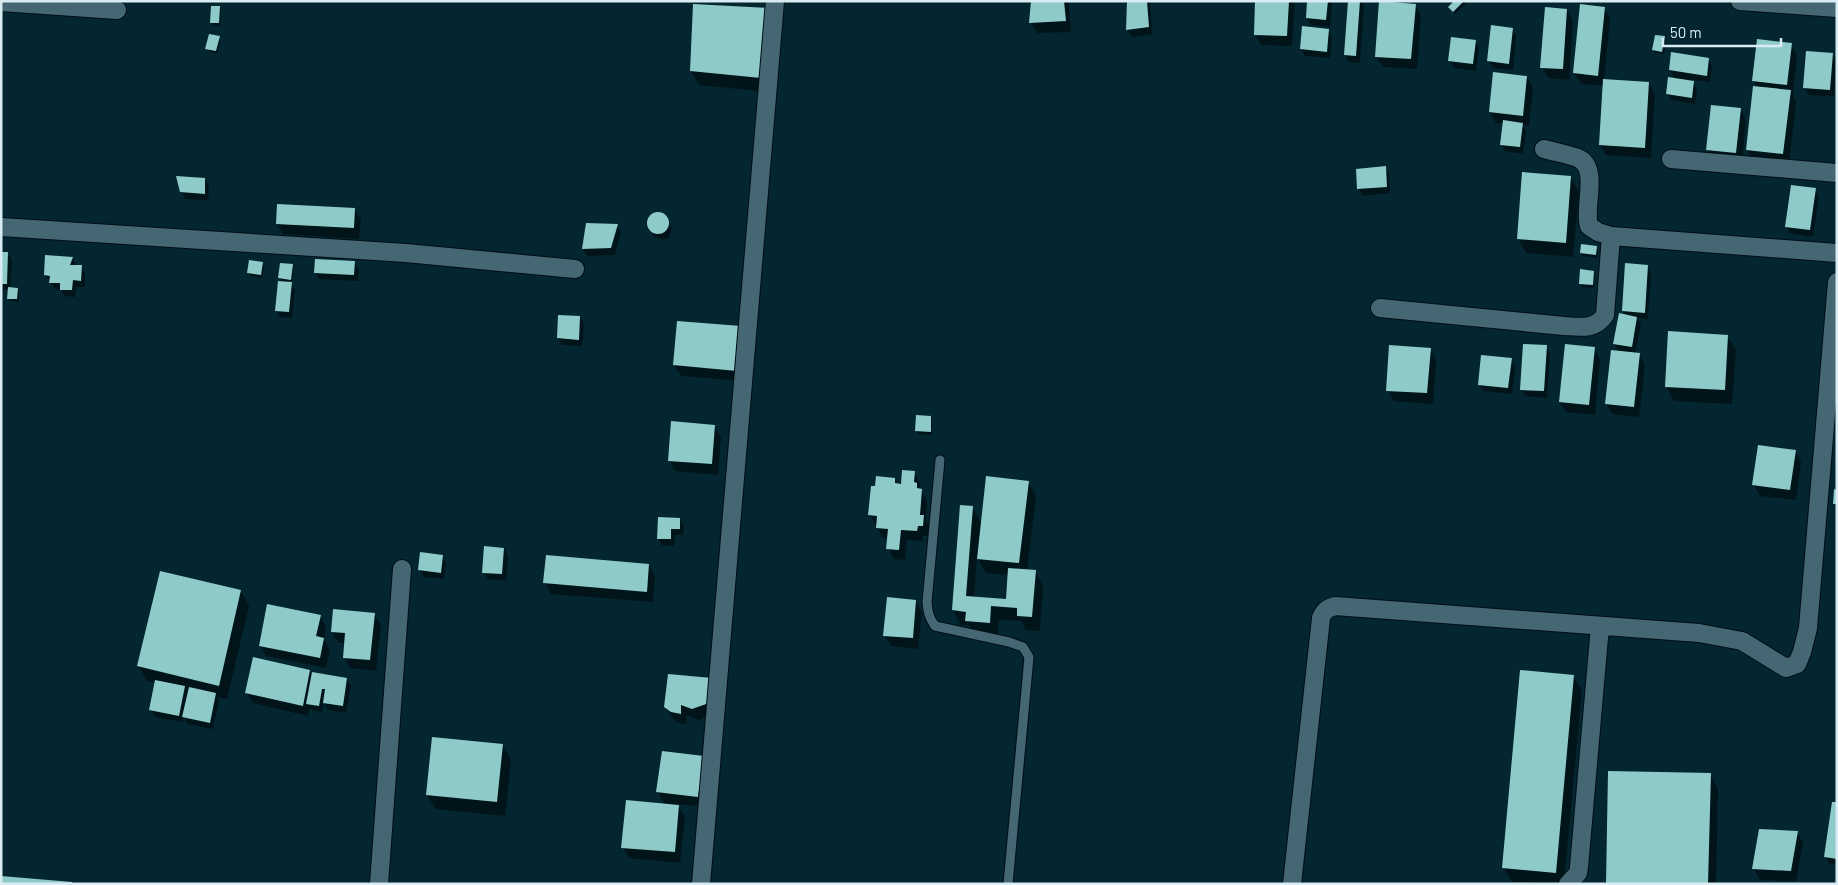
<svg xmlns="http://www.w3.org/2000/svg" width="1838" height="885" viewBox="0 0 1838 885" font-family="Barlow,sans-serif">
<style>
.shadow{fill:#0007;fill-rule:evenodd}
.building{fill:#8ecbc8}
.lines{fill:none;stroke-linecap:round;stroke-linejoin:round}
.service-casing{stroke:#000e15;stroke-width:11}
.minor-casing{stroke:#000e15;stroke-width:20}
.service{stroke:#456773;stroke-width:9}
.minor{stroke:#456773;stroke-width:18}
</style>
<rect width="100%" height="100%" fill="#032630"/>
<path class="shadow" d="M1032,1H1069L1071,32L1037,33L1031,23Z
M1129,1H1150L1152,34L1131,37L1128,30Z
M1257,1H1295L1292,46L1261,45L1255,34Z
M1309,1H1332L1330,27L1311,25L1307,18Z
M1349,1H1361L1364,6L1360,63L1349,62L1345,55Z
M1456,1H1468L1455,14L1449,8Z
M1415,5L1421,16L1417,69L1383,67L1376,56Z
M219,7L221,10L220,26H213L212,23Z
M1604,8L1610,19L1604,80L1649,83L1655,94L1651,158L1606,155L1600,145L1604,86L1581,84L1574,73Z
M769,10V92L699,85L691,71Z
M1567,10L1573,21L1569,80L1548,78L1542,67Z
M1303,28L1328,30L1332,37L1330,58L1305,56L1301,49Z
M1512,29L1516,36L1513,70L1493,68L1489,61Z
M219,37L220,41L217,54L208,51L206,48Z
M1664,37L1666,41L1664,54L1655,53L1654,50Z
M1475,41L1479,48L1476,71L1454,68L1450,61Z
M1791,44L1797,55L1793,96L1796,102L1789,165L1753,161L1747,150L1758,88L1754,81Z
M1672,54L1708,59L1712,66L1710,82L1692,80L1697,89L1695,104L1671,100L1667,93L1675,80L1670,70Z
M1832,54L1836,61L1834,96L1809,95L1805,88Z
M1527,77L1533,88L1529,126L1523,125L1526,131L1523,154L1505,151L1501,144L1504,123H1496L1490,112Z
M1740,109L1746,120L1742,164L1714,161L1708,150Z
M1385,167L1389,174L1390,193L1363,196L1359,189Z
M1571,178L1579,192L1573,257L1526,253L1518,238Z
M205,179L209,186L208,200L185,199L181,191Z
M1815,190L1819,197L1813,237L1790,233L1786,226Z
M354,209L361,220L359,239L283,234L277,224Z
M656,214L665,216L672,229L669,238L663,240L654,236L650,229L648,223L651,217Z
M617,226L621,232L615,255L587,256L583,249Z
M1582,246L1596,247L1598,250L1597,258L1583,256L1581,253Z
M1,253L8,254L12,260L10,288L18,289L19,292V302L10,301L8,298L9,290H1Z
M47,257L72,258L77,266L81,267L85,273V287H76L75,297L65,296L61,290L55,289L45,275Z
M354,262L359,269L358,281L319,279L315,272Z
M262,263L264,266L262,278L250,276L248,273Z
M292,265L294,268L292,282H290L295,290L292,318L280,317L276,310L282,283L279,278Z
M1647,266L1651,273L1648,319L1637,318L1641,325L1635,354L1639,355L1645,365L1639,417L1612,414L1606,403L1619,352L1614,343L1626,316L1623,311Z
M1593,272L1595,275L1594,288L1582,287L1580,284Z
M580,317L584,324L582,346L562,345L558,338Z
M678,323L740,328L743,381L681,376L674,365Z
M1727,336L1736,350L1732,404L1674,401L1666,386Z
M1546,347L1550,353L1547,398L1525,396L1521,389Z
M1594,348L1600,359L1595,415L1566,412L1560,402Z
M1430,349L1436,360L1433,404L1394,401L1388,390Z
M1511,360L1515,366L1512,394L1483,391L1479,384Z
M931,417L932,420V435L918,434L917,431Z
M714,426L721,437L718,475L675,471L669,460Z
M1795,451L1801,462L1796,500L1760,496L1754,485Z
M914,472L920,483L919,490H921L927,501L926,520L930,527L929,536H923V541L907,540L905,560L894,559L888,548V539L883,538L870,515L872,487L895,479L898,485H902Z
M1028,482L1036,496L1027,571H1035L1043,586L1040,631L1026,630L1021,621L999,620L997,637L975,635L969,625H961L953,610L961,506L972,507L982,524ZM977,557L986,573L1009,575L1007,600L974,598Z
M680,520L684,526L683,535H675L674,546L662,545L658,538Z
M504,549L508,556L506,581L488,579L484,573Z
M442,556L446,563L444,579L424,577L420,570Z
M649,565L655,576L653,602L551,594L545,583Z
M241,591L249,606L227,699L217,697L219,701L213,729L188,724L184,717L183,722L155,717L151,710L156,683L147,681L139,666Z
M915,601L922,612L918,649L891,646L885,636Z
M374,614L381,625L376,671L350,668L344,657L346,643H339L332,632Z
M320,616L326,627L324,639L330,650L326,668L266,656L260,645Z
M310,671L312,675L347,679L351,686L346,713L328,710L324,702L322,712L312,710L310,708L308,716L253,703L247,693Z
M1573,676L1582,690L1564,884L1512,882L1504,868Z
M711,680L715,713L699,720L686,715L687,724L679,723L672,718L666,707Z
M503,745L511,760L505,816L436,809L427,795Z
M703,758L704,807L677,804L685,817L680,863L629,858L623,847L665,805L658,792Z
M1710,774L1718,789L1716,884H1607Z
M1837,803V865L1829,863L1825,856Z
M1797,832L1803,843L1796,881L1760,880L1754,869Z"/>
<path class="building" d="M1031,1H1064L1066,21L1029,23Z
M1127,1H1147L1149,27L1126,30Z
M1255,1H1289L1287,36L1254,35Z
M1307,1H1328L1326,20L1306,18Z
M1348,1H1360L1356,56L1344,55Z
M1379,1L1416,4L1411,59L1375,57Z
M1454,1H1464L1453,12L1448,7Z
M693,4L770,8L761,78L690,71Z
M1580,4L1605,7L1598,76L1573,73Z
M211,6H220L219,23H210Z
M1545,7L1567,9L1563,69L1540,68Z
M1491,25L1513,28L1509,64L1487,61Z
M1302,26L1329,29L1327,52L1300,49Z
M209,34L220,36L216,51L205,49Z
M1655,35L1665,36L1662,52L1652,50Z
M1451,37L1476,40L1473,64L1448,61Z
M1757,39L1792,43L1787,85L1752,81Z
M1806,51L1833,53L1830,90L1803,88Z
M1671,52L1709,58L1707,76L1669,70Z
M1493,72L1527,76L1523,116L1489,112Z
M1668,77L1694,81L1692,98L1666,94Z
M1603,79L1649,82L1645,148L1599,145Z
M1753,86L1791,90L1783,154L1746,150Z
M1711,105L1741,108L1736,153L1706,150Z
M1503,120L1523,123L1520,147L1500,145Z
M1386,166L1387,187L1357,189L1356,169Z
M1522,172L1571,176L1566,243L1517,239Z
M176,176L205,178V194L180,192Z
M1791,185L1816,188L1810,230L1785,227Z
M277,204L355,208L354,228L276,224Z
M647 223a11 11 0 1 1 22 0a11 11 0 1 1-22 0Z
M586,223L618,224L611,248L582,249Z
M1581,244L1597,246L1596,255L1580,253Z
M1,252H8L7,284H1Z
M45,255L73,257L70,265H82L81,281L73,280L72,290H60V283H49L50,276L44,275Z
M315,259L355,261L354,275L314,273Z
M249,260L263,262L261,275L247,273Z
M280,263L293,264L291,280L278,278Z
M1625,263L1648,265L1645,313L1622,311Z
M1580,269L1594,271L1593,285L1579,284Z
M278,281L292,282L289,312L275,311Z
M8,287L18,288L17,299H7Z
M1619,313L1637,317L1632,347L1613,344Z
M558,315L580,316L579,340L557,338Z
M677,321L741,326L737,371L673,365Z
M1668,331L1728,335L1725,390L1665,387Z
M1523,344L1547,345L1544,391L1520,390Z
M1565,344L1595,347L1589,405L1559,402Z
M1389,345L1431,348L1427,393L1386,391Z
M1611,350L1640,353L1634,407L1605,404Z
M1481,355L1512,358L1508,388L1478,385Z
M916,415L931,416V432L915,431Z
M671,421L715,425L712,464L668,461Z
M1758,445L1796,450L1790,490L1752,485Z
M902,470L915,471L914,482L917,483V488L922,489L920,515H924L923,526H918L917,531L901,530L899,550L886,549L888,529L876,528L877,516L868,515L871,486H875L876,476L895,478V483L901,484Z
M986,476L1029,481L1019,563L977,559Z
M1834,489L1837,490V504H1833Z
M960,505L973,506L966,596L1006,599L1008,568L1036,570L1032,617L1017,616V608L991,606L990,623L965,621L966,612L952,610Z
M658,517L680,518V529H671V539H657Z
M484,546L504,548L502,574L482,573Z
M420,552L443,555L441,573L418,570Z
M546,555L649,564L647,592L543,583Z
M160,571L241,590L219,686L137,666Z
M887,597L916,600L913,638L883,636Z
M267,604L321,615L316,636L324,638L320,658L259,646Z
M333,609L375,613L370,660L343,658L345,633L331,632Z
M253,657L310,670L303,706L245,693Z
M1520,670L1574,675L1556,873L1502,868Z
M312,672L347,678L343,706L323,703L325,689H322L319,706L306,704Z
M668,674L712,678L709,703L692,709L681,705V714L671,712L664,707Z
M155,680L185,686L179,716L149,710Z
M189,687L216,693L210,723L182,717Z
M432,737L503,744L497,802L426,795Z
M662,751L704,756L698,797L656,792Z
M1608,771L1711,773L1708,884H1606Z
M626,800L679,805L675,852L621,848Z
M1832,802H1837V859L1824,857Z
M1759,829L1798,831L1791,871L1752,869Z
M1,876L72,882V884H1Z"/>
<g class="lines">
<g class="service-casing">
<path id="service" d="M940,460L927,602C928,612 929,618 935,626L1009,642L1023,647L1029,657L1008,884"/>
</g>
<g class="minor-casing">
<path id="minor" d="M1740,1L1837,8
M1,2L117,10
M1544,149C1555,152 1567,154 1578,158C1600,168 1583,207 1589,226L1598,232L1611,236
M1671,159L1837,173
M1,227L406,253L575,269
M1380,308L1564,326C1581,327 1595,330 1605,315L1611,236L1837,253
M379,884L402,569
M701,884L775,1
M1292,884L1321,618C1324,610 1328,608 1335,606L1699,633L1742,641L1786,668L1797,664L1802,652L1808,628L1837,282
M1568,884L1578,873L1579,867L1600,626"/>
</g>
<use href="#service" class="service"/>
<use href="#minor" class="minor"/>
</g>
<rect width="1838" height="885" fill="none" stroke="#daecf3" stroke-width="5"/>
<path d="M1663 38v8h118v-8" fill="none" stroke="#daecf3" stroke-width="2.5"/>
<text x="1670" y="38" font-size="15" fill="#daecf3" stroke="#032630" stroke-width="4" paint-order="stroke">50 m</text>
</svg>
